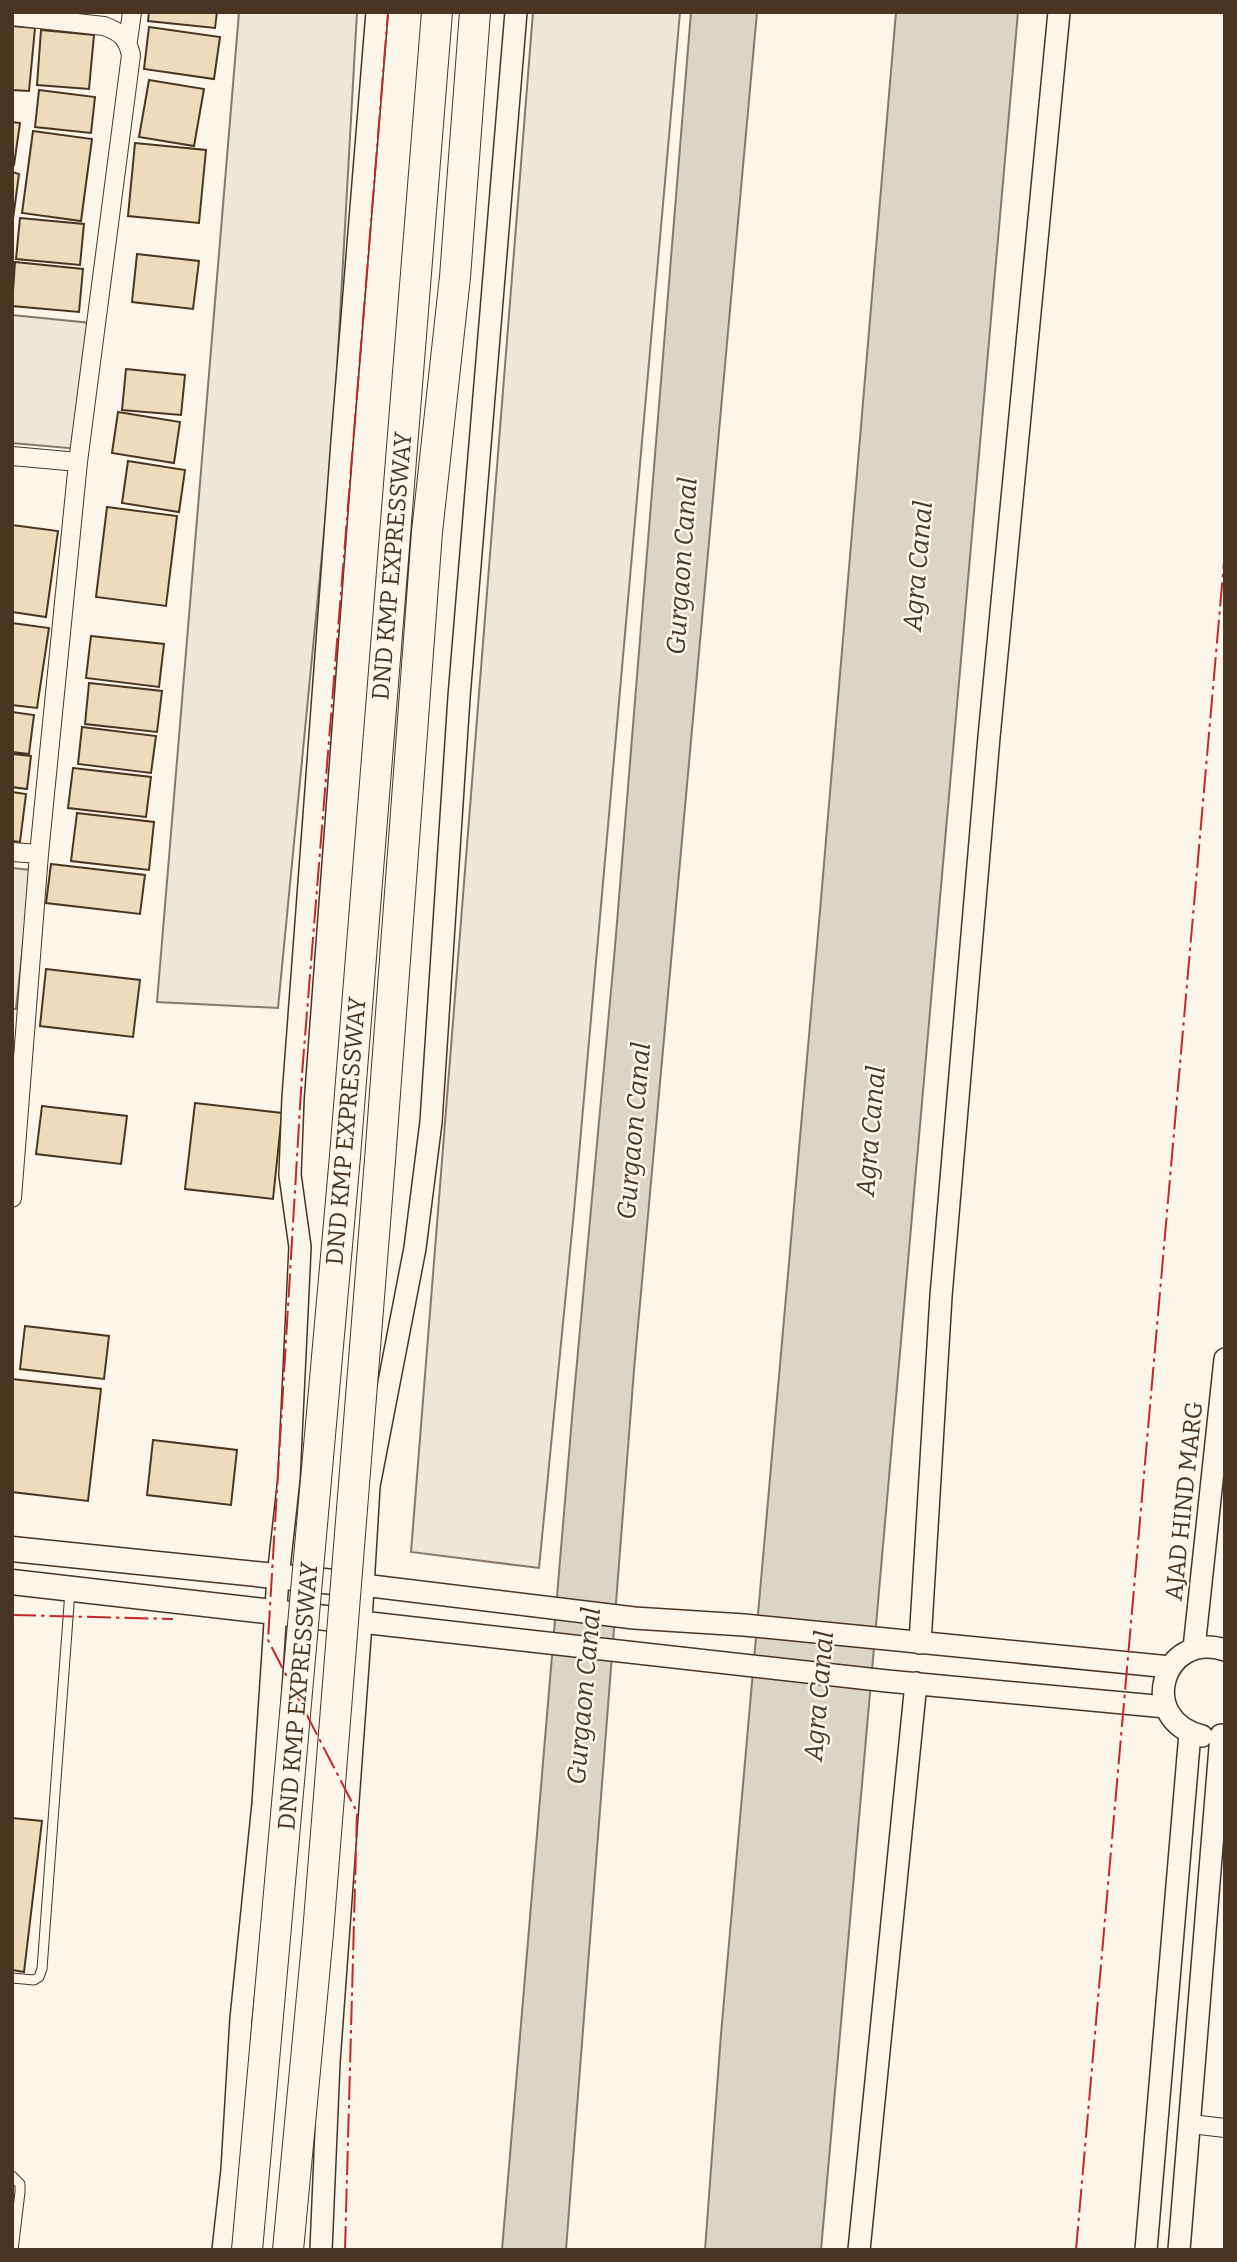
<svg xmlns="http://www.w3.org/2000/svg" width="1237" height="2262" viewBox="0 0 1237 2262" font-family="Bitter,serif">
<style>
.green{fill:#ede6d9;stroke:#887966;stroke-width:2}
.water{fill:#dcd4c6;stroke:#887966;stroke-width:2}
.building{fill:#ecdcbc;stroke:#4a3520;stroke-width:2}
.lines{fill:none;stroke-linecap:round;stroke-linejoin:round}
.service-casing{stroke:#4a3520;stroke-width:11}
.minor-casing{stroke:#4a3520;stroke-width:20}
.tertiary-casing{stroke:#4a3520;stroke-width:24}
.secondary-casing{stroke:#4a3520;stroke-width:27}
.trunk-casing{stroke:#4a3520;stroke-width:32}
.service{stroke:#fbf6e9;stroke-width:9}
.minor{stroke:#fbf6e9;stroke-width:18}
.tertiary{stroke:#fbf6e9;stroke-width:21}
.secondary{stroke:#fbf6e9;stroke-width:24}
.trunk{stroke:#fbf6e9;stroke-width:30}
.trunk-bridge-casing{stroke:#4a3520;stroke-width:32;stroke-linecap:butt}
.trunk-bridge{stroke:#fbf6e9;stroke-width:30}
.power{stroke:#c62828;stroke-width:2;stroke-dasharray:24 5 3.5 5;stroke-linecap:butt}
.labels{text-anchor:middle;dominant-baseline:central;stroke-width:5;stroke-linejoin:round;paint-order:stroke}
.street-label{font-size:24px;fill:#4a3520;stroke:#fbf6e9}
.water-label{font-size:26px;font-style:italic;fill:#4a3520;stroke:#fbf6e9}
</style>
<rect width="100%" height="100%" fill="#fbf6e9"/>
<path class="green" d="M239,12H357L333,441L278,1008L157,1002Z
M533,12H680L574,1211L539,1568L411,1552Z
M12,315L91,323L79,449L12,443Z
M12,868L31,870L16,1009H12Z"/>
<path class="water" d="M691,12H757L634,1370L566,2250H502L573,1406L615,947Z
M896,12H1018L821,2250H705L721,2034L820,911Z"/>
<path class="building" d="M149,12H217L215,28L148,21Z
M12,26L35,28L29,91L12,90Z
M149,27L220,37L214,79L144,69Z
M41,30L94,35L89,89L37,85Z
M149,80L204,89L194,146L139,137Z
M39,90L95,97L91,133L35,127Z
M12,122L20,123L14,165H12Z
M33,131L92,139L81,221L22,213Z
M135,143L206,150L199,223L128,216Z
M12,172L19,174L13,219H12Z
M20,218L84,224L80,265L16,259Z
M137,254L199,261L193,309L132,302Z
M15,262L83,269L79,312L12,306Z
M126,369L185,375L181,415L122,410Z
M118,412L180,422L174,463L112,453Z
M128,461L185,470L179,512L122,503Z
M107,507L177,516L166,606L96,597Z
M12,525L58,531L46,617L12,612Z
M12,623L49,628L37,708L12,705Z
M91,636L164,644L159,687L86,678Z
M89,683L162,691L157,732L85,724Z
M12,712L34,715L29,754L12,752Z
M82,727L156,736L151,773L78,764Z
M12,754L31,756L27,789L12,787Z
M73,768L151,777L146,817L68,808Z
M12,792L26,794L20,842L12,841Z
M77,813L154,822L149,870L71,861Z
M51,864L145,875L140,914L46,903Z
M46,969L140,980L133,1037L40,1026Z
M195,1103L282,1113L273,1199L185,1189Z
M42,1106L127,1116L121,1164L36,1154Z
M25,1326L109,1336L104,1379L20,1369Z
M12,1379L101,1389L88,1501L12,1492Z
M153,1440L237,1450L231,1505L147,1495Z
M12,1818L42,1821L24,1972L12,1970Z"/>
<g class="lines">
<g class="service-casing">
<path id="service" d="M12,1978L34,1980L39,1977L42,1969L70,1591
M12,2176L20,2184V2192L13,2250"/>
</g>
<g class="minor-casing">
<path id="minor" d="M12,16L104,26C120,32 127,37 131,55L78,462L39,854L12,1198
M128,41L132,12
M12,456L78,462
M12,852L39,854
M1191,2124L1225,2128"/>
</g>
<g class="tertiary-casing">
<path id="tertiary" d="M363,1585L634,1618L744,1625L1170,1667
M361,1622L887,1681L1166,1707
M920,1643L941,1296L989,737L1059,12
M1194,1648L1225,1359
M1202,1736C1136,1720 1162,1630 1225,1650
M223,2250L232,2170L241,2019L263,1804L278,1577L289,1478L300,1247L290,1175L293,1098L342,442L377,12
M321,2250L329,2062L360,1637L369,1486L415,1248L431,1122L459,697L516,12
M859,2250L916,1683
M1146,2250L1190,1733
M1179,2250L1221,1735"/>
</g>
<g class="secondary-casing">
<path id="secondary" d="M12,1549L363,1585
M12,1582L361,1622"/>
</g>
<g class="trunk-casing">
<path id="trunk" d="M345,1156L437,12
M380,1160L427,532L455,277L475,12"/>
</g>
<use href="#service" class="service"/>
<use href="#minor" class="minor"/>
<use href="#tertiary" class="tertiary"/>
<use href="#secondary" class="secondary"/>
<use href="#trunk" class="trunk"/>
<g class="trunk-bridge-casing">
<path id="trunk-bridge" d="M247,2250L345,1156
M288,2250L318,1933L380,1160"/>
</g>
<use href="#trunk-bridge" class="trunk-bridge"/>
<path class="power" d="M12,1615L173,1619
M345,2250L357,1812L268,1640L302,1074L388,12
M1076,2250L1225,551"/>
</g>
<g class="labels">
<g class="street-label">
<text transform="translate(392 566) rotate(-85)">DND KMP EXPRESSWAY</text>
<text transform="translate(346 1131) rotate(-85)">DND KMP EXPRESSWAY</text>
<text transform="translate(1184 1501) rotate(-84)">AJAD HIND MARG</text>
<text transform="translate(298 1696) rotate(-85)">DND KMP EXPRESSWAY</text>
</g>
<g class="water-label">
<text transform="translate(682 566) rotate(-86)">Gurgaon Canal</text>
<text transform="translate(918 566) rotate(-85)">Agra Canal</text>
<text transform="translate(634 1131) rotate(-85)">Gurgaon Canal</text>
<text transform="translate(871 1131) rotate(-85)">Agra Canal</text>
<text transform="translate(584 1696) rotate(-85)">Gurgaon Canal</text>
<text transform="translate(819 1696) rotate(-85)">Agra Canal</text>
</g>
</g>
<rect width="1237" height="2262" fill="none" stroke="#4a3520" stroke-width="28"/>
</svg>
